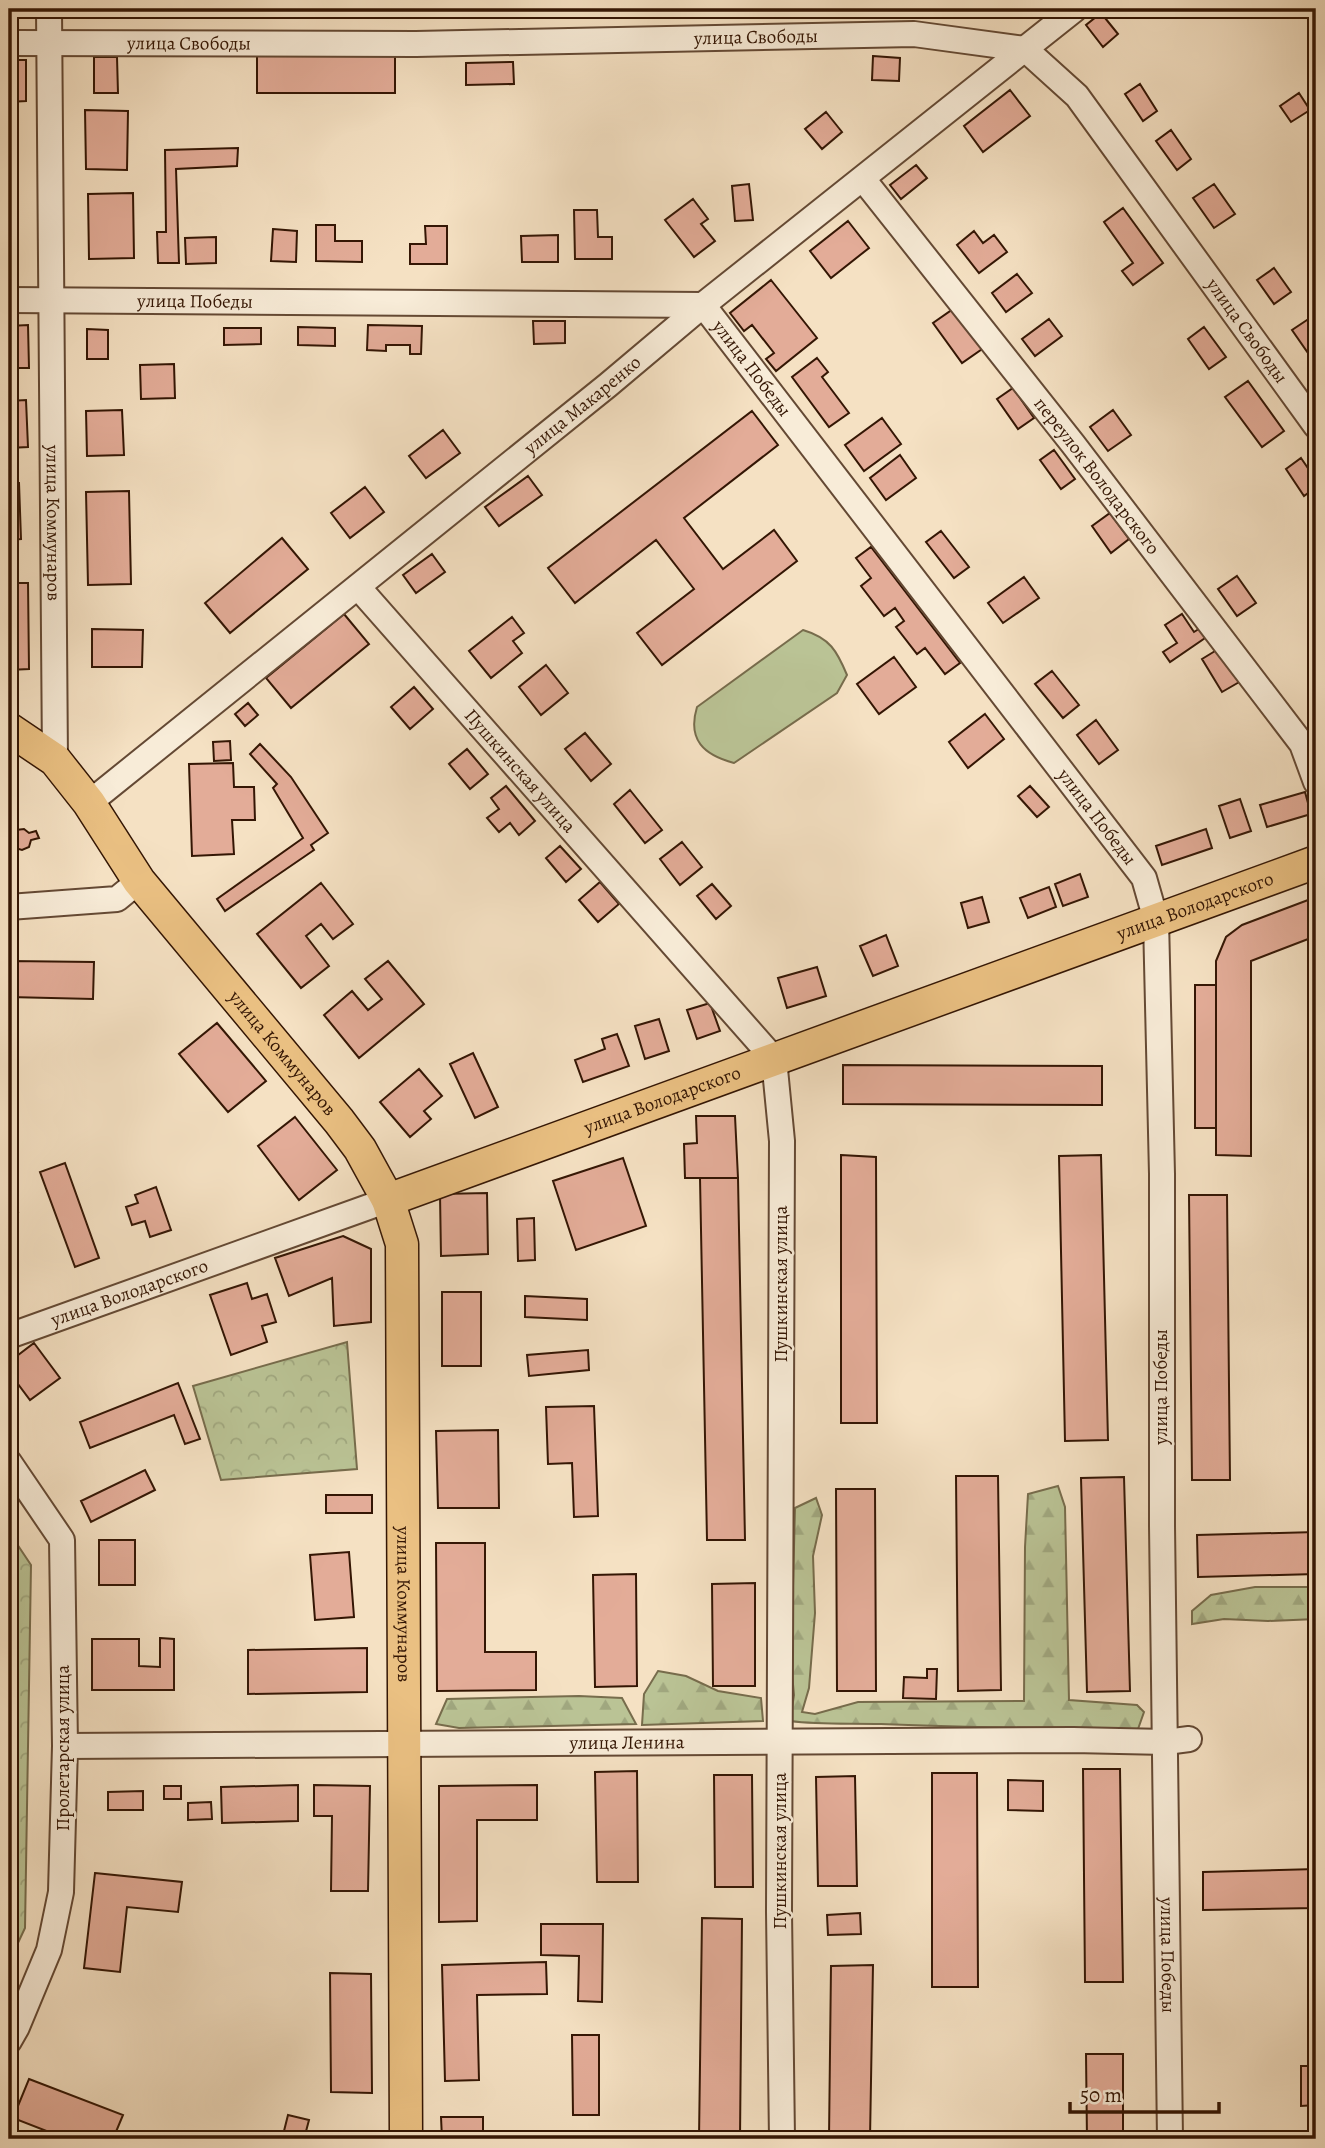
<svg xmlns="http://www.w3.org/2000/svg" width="1325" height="2148" viewBox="0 0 1325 2148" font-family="Alegreya,serif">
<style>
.grass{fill:#bac395;stroke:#776c4c;stroke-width:2}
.forest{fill:url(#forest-firs);stroke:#776c4c;stroke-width:2}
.park{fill:url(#park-crowns);stroke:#776c4c;stroke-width:2}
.building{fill:#e3ac98;stroke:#341604;stroke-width:2}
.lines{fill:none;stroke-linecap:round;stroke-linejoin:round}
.minor-casing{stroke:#644934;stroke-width:28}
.major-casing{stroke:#341604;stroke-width:35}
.minor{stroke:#f8ecd8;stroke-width:24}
.major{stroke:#eac082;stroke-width:32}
.labels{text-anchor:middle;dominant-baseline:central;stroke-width:5;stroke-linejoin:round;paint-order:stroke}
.street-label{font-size:19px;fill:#341604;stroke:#f8ecd8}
</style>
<defs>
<pattern id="forest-firs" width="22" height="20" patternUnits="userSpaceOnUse" patternTransform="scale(1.75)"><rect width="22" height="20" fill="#bac395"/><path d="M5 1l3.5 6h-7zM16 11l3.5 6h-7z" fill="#a0a77f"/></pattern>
<pattern id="park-crowns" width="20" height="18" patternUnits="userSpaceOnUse" patternTransform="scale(1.75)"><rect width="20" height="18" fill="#bac395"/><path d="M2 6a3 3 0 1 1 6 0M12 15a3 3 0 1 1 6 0" fill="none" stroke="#a0a77f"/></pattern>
</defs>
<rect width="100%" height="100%" fill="#f5e1c3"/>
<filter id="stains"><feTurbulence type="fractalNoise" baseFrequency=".00286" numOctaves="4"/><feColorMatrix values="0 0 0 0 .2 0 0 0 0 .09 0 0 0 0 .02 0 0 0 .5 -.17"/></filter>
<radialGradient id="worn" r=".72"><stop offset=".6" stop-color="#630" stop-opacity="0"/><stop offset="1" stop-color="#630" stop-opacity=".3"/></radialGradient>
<path class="grass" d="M803,630C830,638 837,651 847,675L837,693L734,763C704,755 687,740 697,707Z"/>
<path class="forest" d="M1058,1486L1065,1507L1069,1700L1137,1705L1144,1712L1138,1729C1052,1728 967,1728 881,1724C850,1723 821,1725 790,1721L794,1695L791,1663L795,1508L816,1498L822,1515L813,1556L815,1613L809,1688L802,1712L815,1714L858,1702L1024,1701L1025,1547L1028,1494Z
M1255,1587H1316V1619L1268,1621L1224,1619L1192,1624V1611L1211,1595Z
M658,1671L686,1676L718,1691L761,1698L763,1721L642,1725L644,1694Z
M579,1696L622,1698L636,1724L459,1728L436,1724L447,1699Z"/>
<path class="park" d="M347,1342L357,1469L221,1480L193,1386Z
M9,1532L31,1565L25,1928L9,1962Z"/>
<path class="building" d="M81,9H130V16L80,17Z
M1101,13L1118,34L1103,47L1086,25Z
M257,54H395V93H257Z
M873,56L900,58L899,81L872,80Z
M94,57H117L118,93H94Z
M9,60H26V101L9,102Z
M513,62L514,84L466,85V63Z
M1140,84L1157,111L1143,121L1125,94Z
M1010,90L1030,116L983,152L964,126Z
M1299,93L1310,110L1291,122L1280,106Z
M85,110L128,111L127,170L86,169Z
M826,112L842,132L822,149L805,129Z
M1171,130L1191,159L1177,170L1156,141Z
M238,148L237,166L176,169L179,263H158L157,232H166L165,150Z
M916,165L927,178L901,199L890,185Z
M749,184L753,220L735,221L732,186Z
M1214,184L1235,214L1214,228L1193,198Z
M133,193L134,258L89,259L88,194Z
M693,199L708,219L701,224L715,241L694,257L665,220Z
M1123,208L1163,263L1133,285L1122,271L1133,263L1104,222Z
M574,210H597L598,237H612V259H575Z
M848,221L869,248L831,278L810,251Z
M316,225H335V241H362V262L316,261Z
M425,226H447V264H410V244H426Z
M273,229L297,231L296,262L271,261Z
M974,231L983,243L994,235L1007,252L979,273L957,245Z
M558,235V262H522L521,236Z
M216,237V263L186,264L185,238Z
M1274,268L1291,292L1274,304L1257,280Z
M1017,274L1032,293L1006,312L992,293Z
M771,280L817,338L776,371L766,359L774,353L752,325L744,331L730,313Z
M956,307L985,347L962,363L933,323Z
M1316,314V347L1308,353L1292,330Z
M1049,319L1062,336L1035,356L1022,339Z
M533,321H565V343L534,344Z
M28,325L29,368H9V326Z
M368,325L422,326L421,354H410V345H386V351L367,350Z
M298,327L335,328V346L298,345Z
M1204,327L1226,357L1209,369L1188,339Z
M224,328H261V344L224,345Z
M87,329L108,330V359H87Z
M817,358L828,372L822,377L849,413L829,427L792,377Z
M174,364L175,398L141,399L140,365Z
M1248,381L1284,431L1262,447L1225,397Z
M1013,388L1034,418L1018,429L997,399Z
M26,400L28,447L9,448V401Z
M122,410L124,455L87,456L86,411Z
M1113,410L1131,435L1108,451L1090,427Z
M752,411L778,445L684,518L723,569L774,530L797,561L662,665L637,633L694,589L656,540L575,603L548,568Z
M882,418L901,444L864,471L845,445Z
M443,430L460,453L426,478L409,456Z
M1054,450L1075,479L1061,489L1040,460Z
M900,455L916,478L886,500L870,478Z
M1301,458L1316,480V487L1304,496L1286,469Z
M528,476L542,495L499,526L485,507Z
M9,483H19L21,539L9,540Z
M365,487L384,512L350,538L331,513Z
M129,491L131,584L88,585L86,492Z
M1110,513L1129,539L1111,553L1092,526Z
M941,531L969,567L954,578L926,542Z
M282,538L308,569L230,633L205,603Z
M871,547L960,663L945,674L925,648L917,654L896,627L904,621L895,608L884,616L861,586L871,578L856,558Z
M432,554L445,572L416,593L403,575Z
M1237,576L1256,603L1237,616L1218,589Z
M1024,577L1039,598L1003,623L988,603Z
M9,583H28L29,669L9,670Z
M344,614L369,644L291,708L266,678Z
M1182,614L1194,632L1202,627L1208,636L1170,662L1163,652L1177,643L1165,625Z
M512,617L524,633L513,641L522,653L491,678L469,651Z
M92,629L143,630L142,667H92Z
M1220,648L1241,681L1222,692L1202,659Z
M894,657L916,687L879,714L857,684Z
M546,665L568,693L541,715L519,687Z
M1052,671L1079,705L1063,718L1035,684Z
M414,687L433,709L410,729L391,707Z
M248,703L258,715L245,726L235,714Z
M985,714L1004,739L968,768L949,742Z
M1096,720L1118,750L1099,764L1077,735Z
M585,733L611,764L591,781L565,749Z
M230,741L231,760L214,761L213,742Z
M260,744L291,777L328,833L311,845L314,850L225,911L217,899L303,838L273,788L277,784L250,754Z
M467,749L488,774L470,789L449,764Z
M233,763L234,787H254L255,820H232L234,854L192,856L189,764Z
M506,786L535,821L519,835L510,823L499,832L487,818L499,809L491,798Z
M1030,786L1049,807L1037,817L1018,796Z
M630,790L662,830L645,843L614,804Z
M1305,792L1311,814L1267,827L1260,805Z
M1240,799L1251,831L1230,838L1219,806Z
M24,829L29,833L36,831L39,838L31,840L29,847L22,850L15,848L11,843V835L16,830Z
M1206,829L1212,848L1162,865L1156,846Z
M682,842L702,867L680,885L660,859Z
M560,846L581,869L566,882L546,858Z
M1080,874L1088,897L1063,906L1055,884Z
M600,882L619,904L598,922L579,900Z
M321,883L353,924L333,939L321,924L306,936L329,966L301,988L257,934Z
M712,884L731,906L716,919L697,896Z
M1049,887L1056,907L1028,918L1020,898Z
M982,897L989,922L968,928L961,903Z
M1316,897V936L1251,961V1156L1216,1155V961L1226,937L1242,925Z
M886,935L898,966L873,976L860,946Z
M9,961L94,962L93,999L9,997Z
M388,961L424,1004L359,1058L324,1015L352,991L368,1010L382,999L365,979Z
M817,967L826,996L787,1008L778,978Z
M1195,985H1216V1128H1195Z
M710,1003L720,1031L697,1039L687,1010Z
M659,1019L669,1051L645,1059L635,1026Z
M217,1023L266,1081L228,1112L179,1054Z
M617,1034L629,1066L583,1082L575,1060L605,1049L602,1039Z
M473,1053L498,1107L475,1118L450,1064Z
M843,1065L1102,1066V1105L843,1104Z
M419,1069L442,1096L424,1111L431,1119L410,1137L380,1102Z
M696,1116H735L738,1178H685L684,1144L697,1143Z
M295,1117L337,1170L299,1200L258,1146Z
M841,1155L876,1157L877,1423H841Z
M1101,1155L1108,1440L1065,1441L1059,1156Z
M623,1158L646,1226L576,1250L553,1181Z
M65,1163L99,1258L75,1267L40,1172Z
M700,1178H738L745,1540H707Z
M156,1187L171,1230L150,1237L145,1221L132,1225L126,1207L138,1203L135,1195Z
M487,1193L488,1254L441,1256L440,1194Z
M12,1194L18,1212L9,1215V1195Z
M1189,1195H1227L1230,1480H1192Z
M534,1218L535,1260L518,1261L517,1219Z
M343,1236L371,1249V1322L334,1326L332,1278L289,1296L275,1258Z
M247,1283L252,1299L267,1294L276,1322L262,1326L267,1342L231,1355L210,1295Z
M442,1292H481V1366H442Z
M525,1296L587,1299V1320L525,1317Z
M34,1343L60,1378L30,1400L9,1372V1362Z
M588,1350L589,1370L529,1376L527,1355Z
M178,1383L200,1439L185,1444L174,1415L90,1448L80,1422Z
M594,1406L598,1516L574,1517L572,1463L548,1464L546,1407Z
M498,1430L499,1508H438L436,1431Z
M145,1470L155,1490L91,1522L81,1501Z
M956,1476H998L1001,1690L958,1691Z
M1124,1477L1130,1691L1087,1692L1081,1478Z
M836,1489H875L876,1691H837Z
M326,1495H372V1513H326Z
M1316,1532V1574L1198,1577L1197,1535Z
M99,1540H135V1585H99Z
M436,1543H485V1652H536V1690L437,1691Z
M349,1552L354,1617L315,1620L310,1555Z
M636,1574L637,1686L595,1687L593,1575Z
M755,1583V1686H713L712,1584Z
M160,1638L174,1639V1690H92V1639H139V1666L160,1667Z
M367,1648V1692L248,1694V1650Z
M927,1669H937L936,1699L903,1698L904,1677L927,1678Z
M1083,1769H1120L1123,1982H1085Z
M637,1771L638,1882H597L595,1772Z
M932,1773H977L978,1987H932Z
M714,1775H752L753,1887H715Z
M855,1776L857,1886H818L816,1777Z
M1008,1780L1043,1781V1811L1008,1810Z
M298,1785V1821L222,1823L221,1787Z
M314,1785L370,1786L368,1891H331L332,1816H314Z
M537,1785V1820H477V1921L439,1922V1786Z
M164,1786H181V1799H164Z
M143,1791V1810H108V1792Z
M211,1802L212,1819L188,1820V1803Z
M1316,1869V1908L1203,1910V1872Z
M95,1873L182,1882L178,1912L127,1907L120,1972L84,1968Z
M860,1913L861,1934L828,1935L827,1915Z
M702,1918L742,1919L740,2139H699Z
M541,1924H603L602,2002L578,2001L579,1956L541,1955Z
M546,1962L547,1994L477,1995L479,2080L445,2081L442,1965Z
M873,1965L870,2139H829L831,1966Z
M330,1973L371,1974L372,2093L331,2092Z
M572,2035H599V2115H573Z
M1086,2054H1123V2139H1087Z
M1301,2066H1316V2105L1301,2106Z
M29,2079L123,2115L113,2139H67L13,2118Z
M288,2115L309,2120L304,2139H282Z
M441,2117H483V2139H442Z"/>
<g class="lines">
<g class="minor-casing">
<g id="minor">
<path id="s1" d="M49,9L55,760"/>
<path id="s2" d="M9,43L416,44L914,34L1025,49L1077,96L1316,426"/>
<path id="s3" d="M863,179L1073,444L1302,744L1316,782"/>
<path id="s4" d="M9,300L703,305L1144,878L1156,920L1162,1174V1526L1170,2139"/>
<path id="s5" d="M358,587L774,1059L782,1141L779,1912L782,2139"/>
<path id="s6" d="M89,803L608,385L703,305L1075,9"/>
<path d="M9,907L117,899L139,881"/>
<path id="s7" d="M9,1336L388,1200"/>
<path d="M9,1462L62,1540L65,1746L61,1892L49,1950L17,2027L9,2041"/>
<path id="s8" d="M65,1746L1073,1740L1166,1742L1189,1739"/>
</g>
</g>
<g class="major-casing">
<g id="major">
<path id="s9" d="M9,729L55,760L89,803L139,881L339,1121L360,1149L388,1200L402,1244L406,2139"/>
<path id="s10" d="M388,1200L1316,862"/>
</g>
</g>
<use href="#minor" class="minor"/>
<use href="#major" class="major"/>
</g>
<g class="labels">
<g class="street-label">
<text stroke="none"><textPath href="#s2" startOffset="747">улица Свободы</textPath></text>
<text stroke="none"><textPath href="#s2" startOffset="180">улица Свободы</textPath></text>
<text stroke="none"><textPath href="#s4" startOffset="186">улица Победы</textPath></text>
<text stroke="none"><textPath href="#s2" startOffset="1377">улица Свободы</textPath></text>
<text stroke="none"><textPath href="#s4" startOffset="774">улица Победы</textPath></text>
<text stroke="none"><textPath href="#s6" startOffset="634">улица Макаренко</textPath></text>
<text stroke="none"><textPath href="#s3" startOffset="378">переулок Володарского</textPath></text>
<text stroke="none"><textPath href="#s1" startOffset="514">улица Коммунаров</textPath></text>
<text stroke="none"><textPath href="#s5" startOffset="245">Пушкинская улица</textPath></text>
<text stroke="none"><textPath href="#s4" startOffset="1340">улица Победы</textPath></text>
<text stroke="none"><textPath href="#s10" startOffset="859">улица Володарского</textPath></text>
<text stroke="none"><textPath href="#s9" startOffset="427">улица Коммунаров</textPath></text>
<text stroke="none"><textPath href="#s10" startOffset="292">улица Володарского</textPath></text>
<text transform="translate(781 1284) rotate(-90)">Пушкинская улица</text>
<text stroke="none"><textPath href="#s7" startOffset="128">улица Володарского</textPath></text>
<text transform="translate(1161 1387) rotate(-90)">улица Победы</text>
<text stroke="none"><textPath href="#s9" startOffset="1015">улица Коммунаров</textPath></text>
<text stroke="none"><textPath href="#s8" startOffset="562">улица Ленина</textPath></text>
<text transform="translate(63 1748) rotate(-90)">Пролетарская улица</text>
<text transform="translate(780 1851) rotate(-90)">Пушкинская улица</text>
<text stroke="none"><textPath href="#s4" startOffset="2496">улица Победы</textPath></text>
</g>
</g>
<rect width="1325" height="2148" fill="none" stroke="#f5e1c3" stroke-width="35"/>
<rect x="10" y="10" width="1304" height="2127" fill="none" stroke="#341604" stroke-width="3.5"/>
<rect x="18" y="18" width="1290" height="2113" fill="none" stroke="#341604" stroke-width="2"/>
<path d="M1070 2102v10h149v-10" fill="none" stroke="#341604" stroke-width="3.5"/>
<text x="1080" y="2102" font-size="21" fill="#341604" stroke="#f8ecd8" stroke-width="5" paint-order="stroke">50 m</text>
<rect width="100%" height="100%" filter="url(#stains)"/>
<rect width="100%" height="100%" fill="url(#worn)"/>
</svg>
